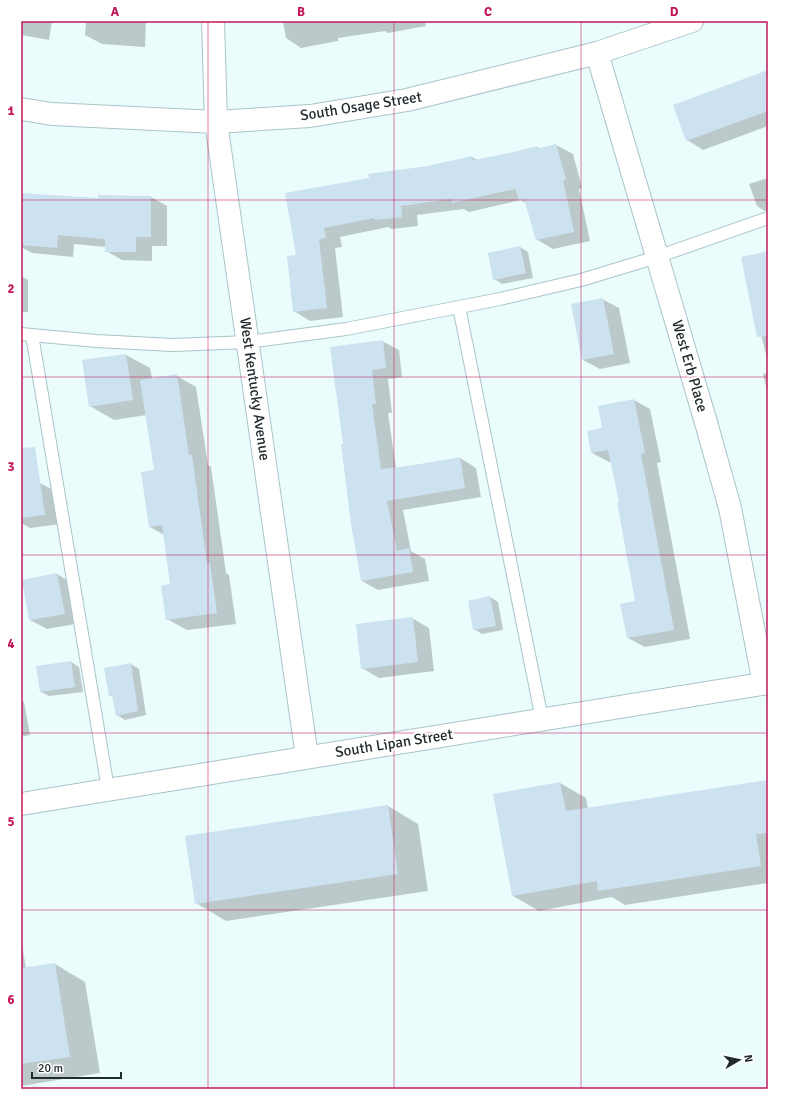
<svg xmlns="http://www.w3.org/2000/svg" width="789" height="1110" viewBox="0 0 789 1110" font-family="Signika,sans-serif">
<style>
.shadow{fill:#0003}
.building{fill:#cde2f0}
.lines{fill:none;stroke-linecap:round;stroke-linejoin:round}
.service-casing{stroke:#aac5c8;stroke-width:14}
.minor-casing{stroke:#aac5c8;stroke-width:24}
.tertiary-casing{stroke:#aac5c8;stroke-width:24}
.service{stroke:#fff;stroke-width:12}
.minor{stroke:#fff;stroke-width:22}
.tertiary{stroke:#fff;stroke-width:22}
.grid{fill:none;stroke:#c2185b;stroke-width:1;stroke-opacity:0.55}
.labels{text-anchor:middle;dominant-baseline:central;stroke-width:4;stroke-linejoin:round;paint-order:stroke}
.street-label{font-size:15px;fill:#212b2d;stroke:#fff}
.neatline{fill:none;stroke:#c2185b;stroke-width:1.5}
.grid-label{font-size:13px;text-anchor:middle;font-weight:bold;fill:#c2185b}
</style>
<rect width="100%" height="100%" fill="#ebfcfd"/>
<path class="shadow" d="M21,21H52L49,40L21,35Z
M86,21H146L145,47L102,44L85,35Z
M283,21H432L425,22L426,26L388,33L385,31L338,38V41L301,48L286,38Z
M768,70V126L703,150L687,140Z
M556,145L573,154L582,188L579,189L590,241L553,249L536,239L527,204L521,200L469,212L464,209L417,215L418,226L392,229L388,227L340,237L342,247L335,248L343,317L310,321L294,311L297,256L370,179L472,157L478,160L537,147L541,149Z
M768,178V209L765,211L757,206L749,184Z
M21,194L99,199L151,197L167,206V246H152V261L122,260L106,251V247L74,244L73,257L32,253L21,247Z
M520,247L528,252L533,278L502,284L494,279Z
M768,252V362L754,307Z
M21,276L28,280V312H21Z
M602,299L619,308L630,363L600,369L583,360Z
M382,341L399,350L402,377L388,379L392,413H388L396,468L460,458L476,468L481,497L403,510L411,551L425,559L429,581L378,590L362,581L345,445Z
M126,355L150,368L152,379L177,376L196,387L208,465L211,467L226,573L229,575L236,624L187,630L167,619L171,585L164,535L150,527L155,471L147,415L114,420L90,406Z
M768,373V394L763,374Z
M634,400L650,409L661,462L657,463L690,639L645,647L628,638L636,602L620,503L612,461L609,462L592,453L604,429Z
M40,483L57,492L61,524L30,528L21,523V486Z
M57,574L74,584L81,623L47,629L30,620Z
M490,597L498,602L503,630L482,634L474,629L469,601Z
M412,618L429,628L434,671L379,678L362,668Z
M71,662L79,667L83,692L49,696L41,692Z
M131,664L139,669L146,715L125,720L117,715L114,698L109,695Z
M21,701L24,702L30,735L21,737Z
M768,781V883L625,905L612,897L539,911L513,896L495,795L560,783L586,798L588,809Z
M388,806L418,824L428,891L226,921L196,903Z
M21,938L26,969L55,964L85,982L100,1073L21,1086Z"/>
<path class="building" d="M768,70V111L686,141L673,105Z
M556,144L566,179L563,180L574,232L536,240L524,199L519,200L515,189L452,203L451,199L401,206L402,217L375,220L374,218L324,228L326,238L319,239L327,308L293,312L287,256L296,255L285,193L369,178L368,174L428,166L472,156L473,160L511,153L537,146V149Z
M21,193L98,198V195L151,196V237H136V252H105V239L58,235L57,248L21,245Z
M520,246L526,273L493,280L488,253Z
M768,251V336L757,337L741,257Z
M603,298L614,354L582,360L571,304Z
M383,340L386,368L372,370L376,404H372L381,469L410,466L460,457L465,488L387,501L397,551L409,548L413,572L361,581L351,524L341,444H343L330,347Z
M126,354L133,400L89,407L82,360Z
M177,374L189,455H192L207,563H210L217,613L166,620L161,586L170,584L162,525L149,527L141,472L154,470L140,380Z
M634,399L645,453L641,454L674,630L627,638L620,604L635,601L617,502H619L608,450L591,453L587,431L602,428L598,406Z
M35,447L45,515L21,518V448Z
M57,573L65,614L29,620L22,580Z
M490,596L496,626L473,630L468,601Z
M413,617L418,662L361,669L356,624Z
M71,661L75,687L40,692L36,666Z
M131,663L138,711L116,716L112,695L109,696L104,668Z
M768,780V833L756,834L761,866L598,891L597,881L512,896L493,794L560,782L566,811Z
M388,805L398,874L195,904L185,836Z
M55,963L70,1057L21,1064V968Z"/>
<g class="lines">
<g class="service-casing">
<path id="service" d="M459,307L542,719
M21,334L96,341L173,345L248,342L346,329L500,299L581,280L657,257L768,218
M32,335L108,789"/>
</g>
<g class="minor-casing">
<path id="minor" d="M213,21L216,122L307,757
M597,53L707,426L730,508L764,684
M21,109L52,114L216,122L310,116L407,100L597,53L692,21"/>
</g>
<g class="tertiary-casing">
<path id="tertiary" d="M21,804L768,683"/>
</g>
<use href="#service" class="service"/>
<use href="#minor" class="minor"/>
<use href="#tertiary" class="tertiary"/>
</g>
<path class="grid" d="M208,21V1089M394,21V1089M581,21V1089M21,200H768M21,377H768M21,555H768M21,733H768M21,910H768"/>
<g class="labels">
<g class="street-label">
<text transform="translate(361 106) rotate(-9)">South Osage Street</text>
<text transform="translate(690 366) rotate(74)">West Erb Place</text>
<text transform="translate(255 389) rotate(82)">West Kentucky Avenue</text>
<text transform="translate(394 743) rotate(-9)">South Lipan Street</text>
</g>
</g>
<rect width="789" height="1110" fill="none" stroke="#ffffff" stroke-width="44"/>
<g transform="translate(739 1060) rotate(81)" stroke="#ffffff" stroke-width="3" paint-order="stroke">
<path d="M0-3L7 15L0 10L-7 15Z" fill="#212b2d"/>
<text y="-6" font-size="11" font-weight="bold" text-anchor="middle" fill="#212b2d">N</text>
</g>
<path d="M32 1072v6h89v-6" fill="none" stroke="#212b2d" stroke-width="2"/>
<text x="38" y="1072" font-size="12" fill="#212b2d" stroke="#ffffff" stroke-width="3" paint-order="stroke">20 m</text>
<rect x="22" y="22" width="745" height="1066" class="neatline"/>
<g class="grid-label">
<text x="115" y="16">A</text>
<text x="301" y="16">B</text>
<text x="488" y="16">C</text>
<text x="674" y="16">D</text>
<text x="11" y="115">1</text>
<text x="11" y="293">2</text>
<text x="11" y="471">3</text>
<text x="11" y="648">4</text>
<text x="11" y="826">5</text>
<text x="11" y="1004">6</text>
</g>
</svg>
